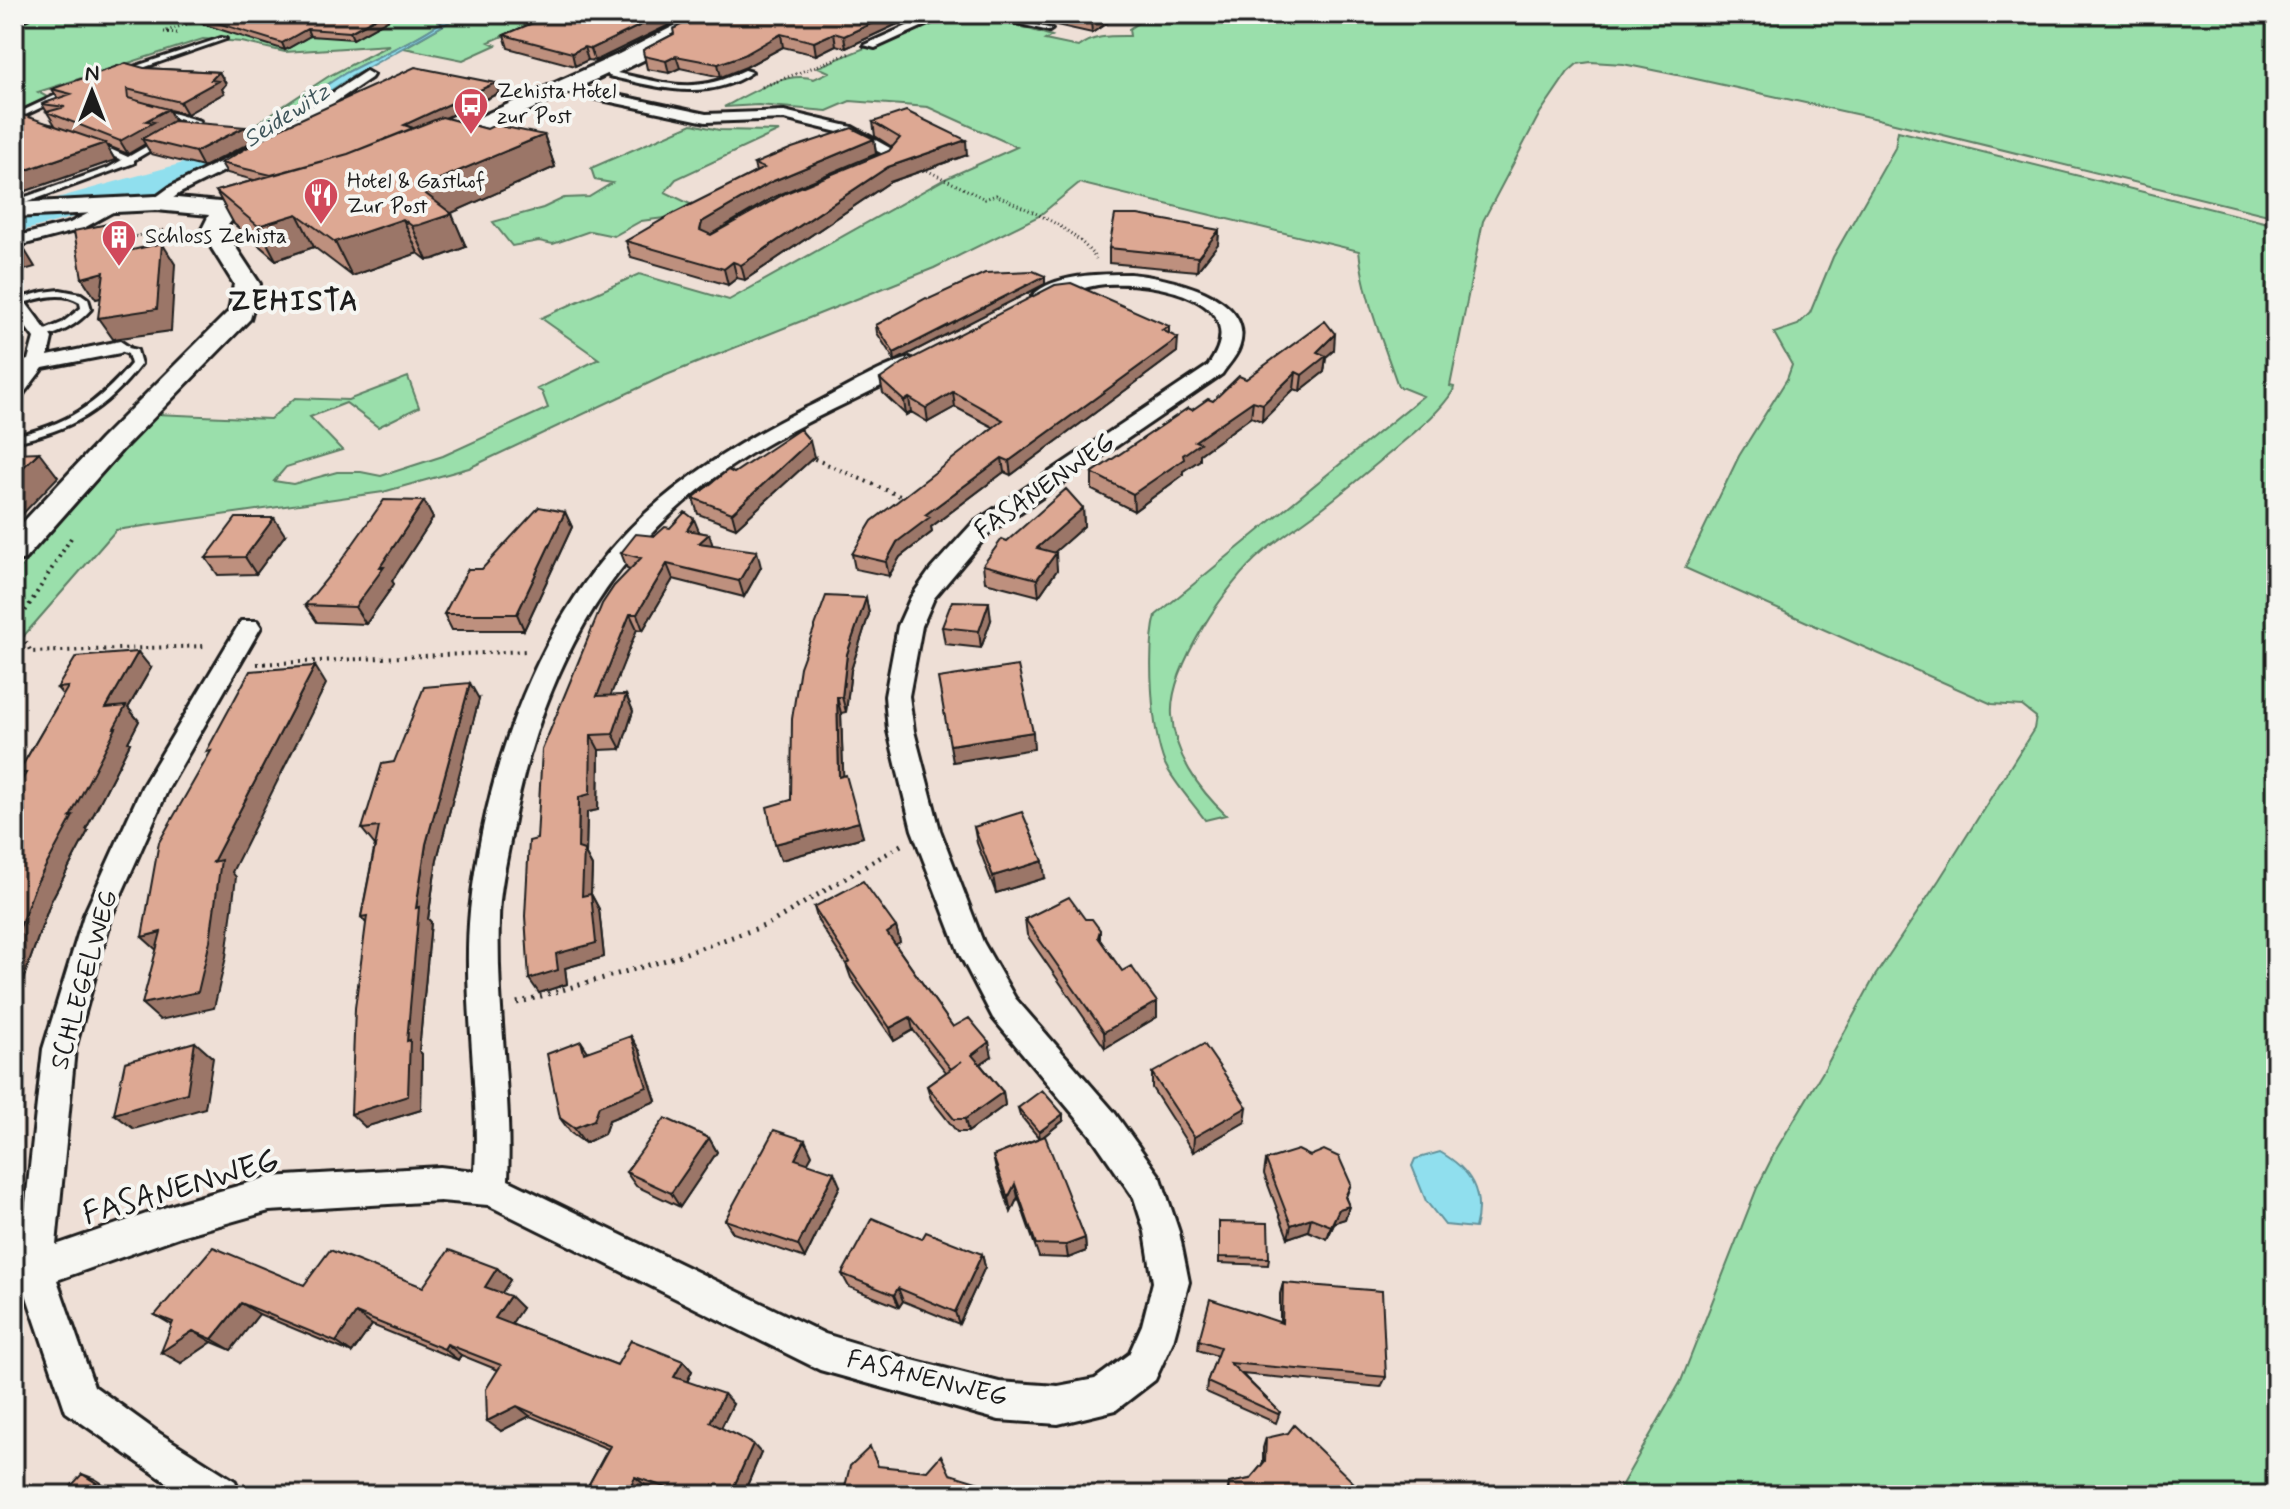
<svg xmlns="http://www.w3.org/2000/svg" width="2290" height="1509" viewBox="0 0 2290 1509" font-family="Mynerve,sans-serif">
<style>
.green{fill:#9adfab;stroke:#5b7e64;stroke-width:2}
.water{fill:#90dfee;stroke:#62919a;stroke-width:2}
.lines{fill:none;stroke-linecap:round;stroke-linejoin:round}
.river{fill:#90dfee;fill-rule:evenodd}
.lane-casing{stroke:#1c1c1c;stroke-width:6}
.street-casing{stroke:#1c1c1c;stroke-width:6}
.secondary-casing{stroke:#1c1c1c;stroke-width:6}
.path-far2{stroke:#1c1c1c;stroke-width:3;stroke-dasharray:1 3;stroke-linecap:butt}
.path-far1{stroke:#1c1c1c;stroke-width:4;stroke-dasharray:2 5;stroke-linecap:butt}
.path{stroke:#1c1c1c;stroke-width:5;stroke-dasharray:2 6;stroke-linecap:butt}
.lane{fill:#f6f6f2;fill-rule:evenodd}
.street{fill:#f6f6f2;fill-rule:evenodd}
.secondary{fill:#f6f6f2;fill-rule:evenodd}
.wall{fill:#be907e;stroke:#1c1c1c;stroke-width:2}
.shaded-wall{fill:#9b7667;stroke:#1c1c1c;stroke-width:2}
.building{fill:#dda893;stroke:#1c1c1c;stroke-width:2}
.labels{text-anchor:middle;dominant-baseline:central;stroke-width:8;stroke-linejoin:round;paint-order:stroke}
.far-poi-label{font-size:22px;fill:#1c1c1c;stroke:#f6f6f2;text-anchor:start}
.far-water-label{font-size:24px;font-style:italic;fill:#3f565b;stroke:#f6f6f2}
.street-label{font-size:26px;fill:#1c1c1c;stroke:#f6f6f2}
.far-district-label{font-size:28px;font-weight:bold;letter-spacing:2px;fill:#1c1c1c;stroke:#f6f6f2}
.near-street-label{font-size:32px;fill:#1c1c1c;stroke:#f6f6f2}
</style>
<rect width="100%" height="100%" fill="#eedfd6"/>
<filter id="ink" filterUnits="userSpaceOnUse"><feTurbulence type="fractalNoise" baseFrequency=".0125" numOctaves="2"/><feDisplacementMap in="SourceGraphic" scale="16" xChannelSelector="R" yChannelSelector="G"/><feConvolveMatrix kernelMatrix="1 2 1 2 8 2 1 2 1" color-interpolation-filters="sRGB"/></filter>
<g filter="url(#ink)">
<path class="green" d="M34,14H452C420,40 380,54 344,74C311,94 281,120 248,141C206,167 157,183 109,189L173,171L206,157L329,76L389,45L285,52L242,42L203,39L38,92L49,98L14,112V21Z
M463,14H554L489,42L496,45L463,60L404,48Z
M948,14C984,14 1018,26 1052,36L1045,40L1078,47C1093,35 1112,36 1130,36L1129,29L1151,14H2276V217L1878,119L1682,76L1623,64L1591,62L1577,64L1568,72L1540,113L1483,221L1450,386L1454,387L1453,391C1439,413 1417,430 1397,447C1372,468 1347,489 1321,509C1301,524 1281,537 1262,553C1227,582 1169,669 1172,715C1174,754 1198,789 1226,815L1205,820C1193,803 1174,783 1165,764C1151,730 1147,649 1156,615L1423,396L1398,386C1383,342 1364,298 1359,251L1079,183L1039,216L934,268L664,376L469,468L383,492L116,530L14,647V575L156,414L270,419L295,398L348,400L408,377L419,407L378,427L346,403L310,417L342,450L286,467L274,481L293,484L337,472H361L381,476L443,456L548,408L542,392L537,389L599,359L541,318L639,274L729,300L945,179L1017,147L928,107L850,101L827,111L758,105L724,107C749,94 786,70 814,79L829,72L818,67Z
M692,124L719,130L779,131L676,179L665,192L690,204V209L672,217L641,221L614,236L590,231L553,244L539,241L512,246L493,222L543,208L564,198L589,197L612,183L595,180L591,168Z
M1898,131L2276,225V1495H1616L1681,1381L1757,1188L1777,1148L1824,1070L1875,976L1939,880L2034,729L2036,717L2022,706L1992,704L1685,568L1739,456L1787,379L1792,365L1774,333L1798,325L1810,313L1833,257L1895,148Z"/>
<path class="water" d="M452,14H463L351,77L215,167L129,196L85,194C129,184 175,180 216,160C262,137 300,100 344,74C380,54 420,40 452,14Z
M1440,1152C1470,1169 1485,1192 1475,1228L1445,1225L1426,1201L1412,1166L1415,1159Z"/>
<g class="lines">
<path class="river" d="M194,160L207,163L212,171L207,179L184,188L14,233V210Z"/>
<g class="lane-casing">
<path id="lane" d="M631,14H644L694,25L691,27Z
M980,14H992L1052,29L1049,31Z
M221,38L226,39L125,74L118,72Z
M660,48L662,51L617,73C669,84 695,95 745,70L752,72C707,103 658,87 609,76L607,73Z
M69,89L76,91L21,117L32,123V127H26L14,120V115Z
M155,108L200,121L134,160V163L14,207V201L108,168L122,160L88,146V142H94L128,157L189,122L152,112L151,110Z
M60,290L81,294L88,299L91,309C78,324 57,337 38,337V333L62,323L81,308L80,302C60,290 38,299 16,305L14,300L43,292Z
M116,345L137,350L141,364C105,411 71,430 14,442V436C66,425 97,405 131,364L128,354L116,349Z"/>
</g>
<g class="street-casing">
<path id="street" d="M19,14H36L14,24V16Z
M934,14H950L875,48L864,45Z
M366,71L373,75L371,78L258,154L180,193L162,206H150L148,203L170,187L248,148Z
M564,84L706,114L784,111L852,127L899,153C891,164 876,174 862,171V165L883,154L842,133L784,119L706,122L559,91L557,88Z
M112,201L120,206L118,209L82,229L14,247V237L70,223Z
M1130,274C1164,277 1258,295 1239,348C1236,357 1227,366 1222,374L988,534L934,598L922,626L909,696L914,731L940,830L983,942L1015,998L1114,1112L1161,1178L1179,1232L1189,1282L1173,1341L1155,1380L1116,1410L1058,1424L999,1420L820,1370L488,1205L440,1201L269,1211L181,1236L57,1280L94,1386L159,1433L235,1481L241,1495H185L66,1412L25,1291L14,1295V1259L20,1257L43,1049L84,915L142,787L241,621H257L261,627L168,789L112,915L75,1049L56,1245L181,1202L269,1177L440,1167L475,1171C480,1084 462,997 470,911C485,769 538,613 645,514C693,470 748,437 806,408C836,394 880,366 910,358L919,364L917,368C844,406 765,437 700,489C591,575 534,701 511,836C506,864 499,892 499,920C496,1007 512,1093 508,1180L825,1334L912,1360L999,1382L1058,1386L1095,1379L1129,1354L1142,1325L1153,1282L1145,1232L1134,1198L1090,1134L993,1018L960,955L912,830L888,731L885,696L898,626L911,597L931,569L972,524L1208,366C1256,299 1154,281 1106,284C1082,286 1064,296 1041,301L1032,296C1053,274 1101,274 1130,274Z
M14,294L20,295L52,338L48,356L120,341L129,347L120,353L43,368L21,397L14,399V380L20,372L14,370V364L28,360L34,338L14,311Z"/>
</g>
<g class="secondary-casing">
<path id="secondary" d="M698,14H721L633,62L438,153H422L419,148L422,143L619,54Z
M277,189L285,191L288,196L285,201C266,207 232,210 225,231L260,284L250,319L121,451L25,559L14,562V532L101,439L229,311L234,284L201,231L209,215L156,210L14,217V203L156,196L230,203Z"/>
</g>
<path class="path-far2" d="M1401,14L1406,17
M177,33L164,32L198,20
M762,87L850,53
M920,167L985,199L996,195C1031,212 1074,226 1096,259
M124,239L165,230"/>
<path class="path-far1" d="M808,456L909,500
M71,538L21,618V632L31,652L206,646
M257,664L526,651"/>
<path class="path" d="M517,1003L666,960L767,925L901,845"/>
<use href="#lane" class="lane"/>
<use href="#street" class="street"/>
<use href="#secondary" class="secondary"/>
</g>
<path class="wall" d="M171,14H398L353,39L310,36L285,50Z
M554,14H692L681,19L666,17L669,25L595,61L588,60L575,66L508,48L504,35Z
M702,14H919L846,48L836,45L816,55L783,47L746,67L721,77L680,68L669,73L647,69L643,50L674,34Z
M1007,14H1120L1092,33Z
M144,68L219,72L226,84L222,89L224,93L187,114L169,110L175,122L252,142L203,167L151,154L145,144L128,154L106,145L115,160L26,191L14,185V117L55,125L42,104L58,99L52,89Z
M499,93L446,118L487,129L544,135L555,167L451,213L466,247L434,259L427,260L418,253L352,276L314,247L276,260L234,224L216,191L254,180L227,173L221,163Z
M873,122L967,155L890,182L745,280L737,278L728,285L631,257L626,241L756,172L754,164L874,139L876,154L774,197L711,235L889,151L892,147L875,136Z
M1219,230L1218,244L1197,271L1109,263V248Z
M1045,284L895,361L877,333L876,325L929,299Z
M1169,326V333L1177,352L1011,475L1004,472L931,527L932,532L900,557L889,576L855,569L852,554L993,427L955,407L928,422L911,412L906,415L883,393L880,379Z
M1334,350L1326,357L1324,372L1300,391L1294,389L1262,421L1251,417L1200,454V460L1183,471V475L1134,511L1092,490V473L1192,410L1213,401L1246,379Z
M814,457L736,528L698,514L693,498L734,473Z
M1083,508L1084,526L1054,552L1057,570L1039,596L985,582L983,565Z
M565,512L572,527L524,630H452L444,614L482,569Z
M433,518L392,581L394,584L366,624L317,622L305,605Z
M699,532L709,534L712,545L761,567L744,597L673,579L643,630L637,629L610,696L626,695L633,711L621,749L599,750L598,810L587,812L586,855L592,866L591,894L599,909L604,957L565,968L567,984L539,993L537,839L630,569L627,568L621,553L655,536Z
M285,535L256,574L218,575L206,558Z
M866,598L869,614L851,670L846,712L841,713L843,776L863,837L781,860L775,844Z
M991,620L981,648L945,644L942,627Z
M151,668L128,708L139,721L128,742L130,743L86,829L88,831L51,901L14,1005V793L23,778L18,773L63,695L57,688Z
M479,699L437,859L428,919L431,922L419,1051L422,1054L421,1110L365,1127L366,923L361,917L375,844H374L362,829L394,762Z
M974,827L1045,878L996,893L977,843Z
M814,907L896,927L900,942L895,944L953,1027L992,1056L980,1064L1003,1092L1005,1105L968,1132H957L931,1099L927,1086L946,1072L913,1030L894,1041L851,978L846,964L818,921Z
M1025,919H1085L1100,930V940L1122,971L1157,1002V1017L1105,1048L1027,935Z
M640,1051L656,1101L609,1120L604,1134L585,1143L571,1133L560,1118L588,1052Z
M1152,1073L1245,1122L1193,1152L1152,1088Z
M1018,1108L1063,1121L1043,1137L1085,1238L1086,1251L1068,1258L1039,1257L1018,1197L1011,1212L996,1170L993,1156L1039,1138L1020,1115Z
M709,1138L717,1152L680,1207L636,1186L626,1172Z
M812,1155L807,1163L840,1186L805,1258L733,1233L725,1220Z
M1266,1160L1346,1199L1349,1206L1345,1219L1335,1222L1327,1239L1308,1231L1288,1238L1264,1174Z
M1219,1222L1269,1258L1268,1265L1219,1263Z
M922,1239L982,1254L985,1267L959,1324L903,1301L899,1307L849,1287L842,1274Z
M497,1268L510,1280L501,1293L522,1308L511,1324L617,1365L683,1361L692,1371L687,1382L733,1404L721,1428L761,1453L743,1495H673L646,1486L641,1495H583L608,1449L530,1416L501,1431L498,1370L461,1355L458,1360L372,1325L352,1353L259,1314L231,1350L212,1342L181,1363L172,1325L155,1315L304,1285L423,1287Z
M1283,1283L1386,1377L1381,1387L1242,1374L1280,1412L1276,1423L1206,1392L1207,1382L1217,1356L1198,1350L1199,1340L1280,1322V1294Z
M1266,1438L1356,1485L1351,1495H1227L1229,1483L1250,1479L1263,1464V1448Z"/>
<path class="shaded-wall" d="M383,14H398L353,39L350,32Z
M664,14H666L669,25L595,61L591,49Z
M680,14H692L681,19Z
M892,14H919L846,48L844,36Z
M1102,14H1120L1092,33L1091,21Z
M307,29L310,36L285,50L282,43Z
M834,33L836,45L816,55L814,42Z
M781,34L783,47L746,67L721,77L718,64Z
M584,47L588,60L575,66L572,53Z
M676,56L680,68L669,73L666,61Z
M219,72L226,84L222,89L224,93L187,114L180,102L211,80Z
M495,83L499,93L419,130L404,125Z
M168,109L175,121L142,139L145,144L128,154L120,141L146,121Z
M245,127L252,142L203,167L195,152Z
M544,135L555,167L438,219L452,214L466,247L434,259L427,260L412,226L418,188Z
M874,139L876,154L774,197L706,237L700,230L702,222L771,182Z
M966,140L967,155L890,182L745,280L741,265L888,167Z
M105,143L115,160L26,191L15,174Z
M297,214L314,247L276,260L258,226Z
M403,219L418,253L352,276L335,242Z
M117,222L130,242L137,273L124,252Z
M14,230L16,233L15,234L35,267L14,273Z
M1219,230L1218,244L1197,271L1198,257Z
M162,243L175,264L171,331L113,339L98,318Z
M733,262L737,278L728,285L724,269Z
M104,272L118,294L96,299L82,278Z
M1045,276V284L895,361L894,353Z
M1335,334L1334,350L1326,357L1324,372L1300,391L1302,375L1317,352Z
M1178,338L1177,352L1011,475L1009,461Z
M1296,372L1294,389L1262,421L1263,404Z
M953,392L955,407L928,422L926,408Z
M909,398L911,412L906,415L904,401Z
M1253,401L1251,417L1200,454V460L1183,471V475L1134,511L1133,494L1183,455L1195,441Z
M810,441L814,457L736,528L732,513Z
M39,452L58,477L14,523V476Z
M1002,458L1004,472L931,527L932,532L900,557L889,576L886,562L897,542L925,515Z
M424,501L433,518L392,581L394,584L366,624L355,607L380,567Z
M1083,508L1084,526L1039,566L1037,548Z
M565,512L572,527L524,630L517,614Z
M274,518L285,535L256,574L245,557Z
M694,519L700,534L687,530Z
M709,534L714,549L699,543Z
M757,551L761,567L744,597L739,581Z
M1056,553L1057,570L1039,596L1037,579Z
M667,564L673,579L643,630L637,614Z
M866,598L869,614L851,670L846,712L842,697L847,654Z
M989,602L991,620L981,648L979,631Z
M630,614L637,629L604,712L597,696Z
M138,652L151,668L128,708L139,721L128,742L130,743L86,829L88,831L51,901L14,1005V943L35,886L70,817L106,708Z
M315,666L326,684L232,872L236,877L226,957L214,1008L160,1020L142,1004L213,862Z
M470,683L479,699L437,859L428,919L431,922L419,1051L422,1054L421,1110L365,1127L351,1114L407,1041L416,908L426,844Z
M626,695L633,711L621,749L613,734Z
M837,697L841,713L844,793L839,777Z
M1033,732L1034,749L953,762L950,745Z
M591,735L599,750L598,810L587,812L586,855L592,866L591,894L599,909L604,957L565,968L567,984L539,993L529,979L556,954L582,896L578,848L579,797Z
M859,822L863,837L781,860L775,844Z
M1043,861L1045,878L996,893L993,876Z
M896,927L900,942L891,947L887,933Z
M161,932L160,953L142,937Z
M1157,1002V1017L1105,1048L1104,1032Z
M910,1017L913,1030L894,1041L890,1028Z
M631,1036L640,1051L656,1101L609,1120L604,1134L585,1143L574,1128L599,1106Z
M581,1041L591,1056L584,1053Z
M195,1042L213,1058L205,1108L134,1129L114,1114Z
M989,1042L992,1056L974,1068L972,1055Z
M1003,1092L1005,1105L968,1132L965,1119Z
M1247,1107L1245,1122L1193,1152L1194,1137Z
M1063,1114V1121L1040,1139L1039,1132Z
M709,1138L717,1152L680,1207L671,1193Z
M805,1140L812,1155L802,1173L795,1159Z
M834,1172L840,1186L805,1258L798,1245Z
M1015,1184L1018,1197L1011,1212L1008,1198Z
M1351,1184L1342,1208L1349,1206L1345,1219L1335,1222L1327,1239L1331,1226Z
M1311,1218L1308,1231L1288,1238L1291,1225Z
M1085,1238L1086,1251L1068,1258L1066,1245Z
M982,1254L985,1267L959,1324L955,1312Z
M497,1268L510,1280L498,1299L485,1287Z
M898,1288L903,1301L899,1307L894,1295Z
M510,1296L522,1308L508,1329L495,1318Z
M241,1303L259,1314L231,1350L212,1339Z
M356,1313L372,1325L352,1353L336,1342Z
M193,1331L212,1342L181,1363L161,1352Z
M447,1344L461,1355L458,1360L444,1349Z
M683,1361L692,1371L684,1388L674,1377Z
M724,1394L733,1404L719,1432L710,1422Z
M517,1406L530,1416L501,1431L487,1421Z
M753,1444L761,1453L743,1495H730Z
M82,1474L95,1479L120,1495H115Z
M635,1477L646,1486L641,1495H626Z"/>
<path class="building" d="M189,14H383L350,32L307,29L282,43Z
M554,14H664L591,49L584,47L572,53L504,35Z
M702,14H892L844,36L834,33L814,42L781,34L744,55L718,64L676,56L666,61L644,56L643,50L674,34L673,29Z
M1058,14H1102L1091,21Z
M126,63L144,68L219,72L211,80L218,81L180,102L127,89L128,98L168,109L146,121L154,122L120,141L47,112L65,107L42,104L71,94L52,89Z
M415,67L495,83L404,125L413,128L348,154L271,175L221,163L281,128Z
M906,111L966,140L888,167L741,265L733,262L724,269L626,241L674,213L764,168L754,164L792,148L852,128L874,139L771,182L702,222L700,230L711,235L786,193L889,151L900,138L873,122Z
M23,115L105,143L15,174L14,117Z
M442,117L487,129L495,125L544,135L418,188L452,214L419,225L412,226L403,219L335,242L297,214L258,226L216,191L348,154Z
M173,121L245,127L195,152L142,139Z
M1115,215H1138L1219,230L1198,257L1109,248Z
M117,222L124,252L162,243L157,309L98,318L104,272L82,278L74,231Z
M14,233L24,252L14,255Z
M1033,271L1045,276L894,353L876,325L926,298L929,299L985,273Z
M1071,283L1169,326L1162,330L1178,338L1009,461L1002,458L925,515L930,517L897,542L886,562L852,554L872,521L1003,420L953,392L926,408L909,398L904,401L880,379L903,363L1055,285Z
M1325,321L1335,334L1317,352L1326,356L1302,375L1296,372L1263,404L1253,401L1195,441L1200,443L1183,455L1184,459L1133,494L1092,473L1188,408L1192,410L1208,399L1213,401L1239,376L1246,379Z
M800,429L810,441L732,513L693,498L728,470L734,473Z
M39,452L14,476V453Z
M1066,489L1083,508L1037,548L1056,553L1037,579L983,565L1002,539L1007,541Z
M384,500L424,501L380,567H384L355,607L305,605L338,565Z
M539,507L565,512L517,614H444L468,569H482Z
M685,512L694,519L687,530L709,534L699,543L757,551L739,581L667,564L637,614H630L597,696L626,695L613,734L591,735L590,794L579,797L578,848L584,850L582,896L591,894L596,943L556,954L558,970L529,979L525,916L529,841L537,839L542,750L602,604L614,586L641,558L621,553L636,534L655,536L665,527L670,528Z
M236,518H274L245,557L206,558Z
M826,596L866,598L847,654L842,697H837L839,777L846,775L859,822L775,844L767,807L791,800L792,719L800,667Z
M952,601L989,602L979,631L942,627Z
M138,652L106,708L126,706L114,728H116L70,817L73,816L35,886L14,943V793L26,773H18L68,687L57,688L76,657Z
M315,666L213,862L221,860L210,941L198,992L142,1004L161,932L142,937L159,842L211,751L206,752L250,671Z
M1018,666L1033,732L950,745L938,678Z
M470,683L426,844L416,908L419,907L407,1041L410,1040L408,1096L351,1114L355,1008L367,916L361,917L379,827L362,829L382,764L394,762L424,687Z
M1022,812L1043,861L993,876L974,827Z
M863,881L896,927L887,933L953,1027L969,1018L989,1042L972,1055L1003,1092L965,1119H954L927,1086L962,1061L951,1069L910,1017L890,1028L846,964L850,962L814,907Z
M1069,897L1085,919H1092L1100,930L1098,937L1122,971L1131,966L1157,1002L1104,1032L1025,919Z
M631,1036L647,1087L599,1106L594,1120L574,1128L560,1118L547,1054L581,1041L584,1053Z
M195,1042L187,1093L114,1114L125,1062Z
M1204,1044L1247,1107L1194,1137L1152,1073Z
M1042,1090L1063,1114L1039,1132L1018,1108Z
M665,1118L709,1138L671,1193L626,1172Z
M774,1130L805,1140L795,1159L834,1172L798,1245L725,1220Z
M1045,1136L1085,1238L1066,1245L1036,1244L1015,1184L1008,1198L993,1156Z
M1298,1150L1310,1156L1324,1150L1339,1157L1351,1184L1345,1197L1349,1206L1339,1209L1331,1226L1311,1218L1291,1225L1266,1160Z
M872,1218L922,1239L926,1232L982,1254L955,1312L898,1288L894,1295L842,1274Z
M1219,1222L1268,1223L1269,1258L1219,1257Z
M213,1247L304,1285L330,1250L423,1287L449,1250L497,1268L485,1287L510,1296L495,1318L617,1365L631,1340L683,1361L674,1377L724,1394L710,1422L753,1444L730,1495H688L635,1477L626,1495H583L610,1446L517,1406L487,1421L486,1389L501,1365L447,1344L444,1349L356,1313L336,1342L241,1303L212,1339L193,1331L161,1352L173,1322L155,1315Z
M1283,1283L1382,1291L1386,1377L1230,1363L1280,1412L1278,1414L1207,1382L1220,1347L1199,1340L1210,1299L1282,1323Z
M1294,1425L1356,1485L1348,1495H1228L1229,1483L1250,1479L1265,1461L1266,1438L1288,1433Z
M870,1447L878,1466L927,1471L941,1455L950,1474L1012,1493V1495H843L850,1466Z
M82,1474L115,1495H63Z"/>
</g>
<defs>
<g id="bus-pin" transform="scale(1.8)"><path d="M0 17L-7.5 6A9.5 9.5 0 1 1 7.5 6Z" fill="#d1495b" stroke="#f6f6f2"/><path d="M-5-6H5V4H4V6H2V4H-2V6H-4V4H-5ZM-3.5-4V0h7V-4ZM-3.5 1.2v1.5H-2V1.2ZM2 1.2v1.5H3.5V1.2Z" fill="#fff"/></g>
<g id="restaurant-pin" transform="scale(1.8)"><path d="M0 17L-7.5 6A9.5 9.5 0 1 1 7.5 6Z" fill="#d1495b" stroke="#f6f6f2"/><path d="M-5-6h1v4h1v-4h1v4h1v-4h1v5L-1.5 .5V6h-2V.5L-5-1ZM5-6V6H3V1.5H1.5Q1.5-4 5-6Z" fill="#fff"/></g>
<g id="building-pin" transform="scale(1.8)"><path d="M0 17L-7.5 6A9.5 9.5 0 1 1 7.5 6Z" fill="#d1495b" stroke="#f6f6f2"/><path d="M-4-6H4V6H1V3H-1V6H-4ZM-2.5-4.3h1.7v1.8h-1.7ZM.8-4.3h1.7v1.8H.8ZM-2.5-1h1.7V.8h-1.7ZM.8-1h1.7V.8H.8Z" fill="#fff"/></g>
</defs>
<g fill-rule="evenodd">
<use href="#bus-pin" x="471" y="105"/>
<use href="#restaurant-pin" x="321" y="195"/>
<use href="#building-pin" x="119" y="237"/>
</g>
<g class="labels">
<g class="far-poi-label">
<text x="497" y="92">Zehista Hotel<tspan x="497" dy="25">zur Post</tspan></text>
<text x="347" y="182">Hotel &amp; Gasthof<tspan x="347" dy="25">Zur Post</tspan></text>
<text x="145" y="237">Schloss Zehista</text>
</g>
<g class="far-water-label">
<text transform="translate(287 116) rotate(-33)">Seidewitz</text>
</g>
<g class="street-label">
<text transform="translate(1045 487) rotate(-35)">FASANENWEG</text>
<text transform="translate(85 980) rotate(-74)">SCHLEGELWEG</text>
<text transform="translate(927 1379) rotate(14)">FASANENWEG</text>
</g>
<g class="far-district-label">
<text x="294" y="302">ZEHISTA</text>
</g>
<g class="near-street-label">
<text transform="translate(181 1188) rotate(-16)">FASANENWEG</text>
</g>
</g>
<rect width="2290" height="1509" fill="none" stroke="#f6f6f2" stroke-width="48"/>
<rect x="24" y="24" width="2242" height="1461" fill="none" stroke="#1c1c1c" stroke-width="3" filter="url(#ink)"/>
<g transform="translate(92 92)" stroke="#f6f6f2" stroke-width="6" paint-order="stroke">
<path d="M0-6L14 30L0 20L-14 30Z" fill="#1c1c1c"/>
<text y="-12" font-size="22" font-weight="bold" text-anchor="middle" fill="#1c1c1c">N</text>
</g>
</svg>
